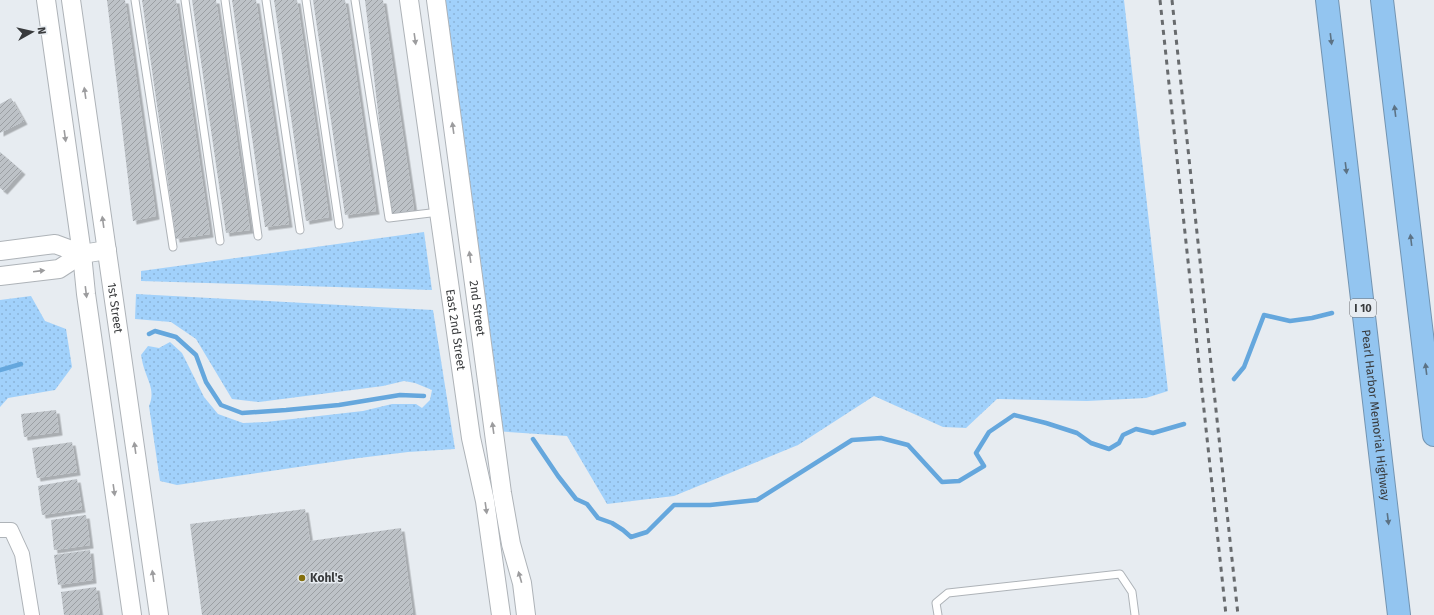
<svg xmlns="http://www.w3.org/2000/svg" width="1434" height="615" viewBox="0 0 1434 615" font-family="'Fira Sans',sans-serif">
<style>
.grass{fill:url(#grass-dots)}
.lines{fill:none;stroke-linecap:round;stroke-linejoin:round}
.stream{stroke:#65a7dd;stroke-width:4.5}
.building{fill:url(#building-hatch);filter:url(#shadow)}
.service-casing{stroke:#aeb3b8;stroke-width:9}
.minor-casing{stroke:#aeb3b8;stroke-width:16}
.tertiary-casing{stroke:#aeb3b8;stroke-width:20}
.motorway-casing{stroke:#7394b1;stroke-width:24}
.service{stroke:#fff;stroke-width:7}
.minor{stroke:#fff;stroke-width:14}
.tertiary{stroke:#fff;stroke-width:18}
.motorway{stroke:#93c5f0;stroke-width:22}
.rail{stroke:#686b6e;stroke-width:3;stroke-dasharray:5 5;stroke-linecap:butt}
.oneway{fill:#9c9c9e}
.oneway2{fill:#5c7284}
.poi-dot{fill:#846f0e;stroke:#e7ecf1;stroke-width:1.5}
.labels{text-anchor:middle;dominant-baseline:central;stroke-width:3;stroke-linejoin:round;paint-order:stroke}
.shield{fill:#e7ecf1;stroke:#6c6f72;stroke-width:1}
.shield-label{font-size:11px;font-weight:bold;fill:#383a3c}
.street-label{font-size:12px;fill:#383a3c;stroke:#e7ecf1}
.poi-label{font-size:12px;font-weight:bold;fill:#383a3c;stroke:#e7ecf1;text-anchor:start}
</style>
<defs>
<pattern id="grass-dots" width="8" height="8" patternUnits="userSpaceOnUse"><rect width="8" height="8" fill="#a1d1fb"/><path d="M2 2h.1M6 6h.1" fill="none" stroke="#8bb4d8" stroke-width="1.8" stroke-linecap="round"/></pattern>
<pattern id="building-hatch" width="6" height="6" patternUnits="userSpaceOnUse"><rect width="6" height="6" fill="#bdc2c7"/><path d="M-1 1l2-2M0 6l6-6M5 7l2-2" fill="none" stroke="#9b9fa3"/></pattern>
<filter id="shadow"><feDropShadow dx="3.5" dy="3.5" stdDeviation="0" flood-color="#0004"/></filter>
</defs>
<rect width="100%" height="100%" fill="#e7ecf1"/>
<path class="grass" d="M434,0H1124L1168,391L1146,398L1087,401L997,399L966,428L943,427L874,396L798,445L674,496L607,504L567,436L494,431Z
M424,232L432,290L141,281V271Z
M136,294L433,310L455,449L408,452L359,458L177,485L160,481L149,406C155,392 149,383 145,371C143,366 142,360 141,355L148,346L159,348L170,342L182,353L204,397L218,414L243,423L266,422L363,411L392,404H416L422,408L430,400L432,390L415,383L404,381L383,386L259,402L232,399L196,339L171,322L135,319Z
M31,296L45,321L66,329L72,367L55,390L8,398L0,407V300Z"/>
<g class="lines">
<path class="stream" d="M149,334L155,331L176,337L196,355L206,382L221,405L242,413L286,410L339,405L400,395L424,396
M0,370L21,364
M1234,379L1244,367L1264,315L1290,321L1312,318L1332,313
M533,439L558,476L576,499L587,504L598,518L612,523L623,530L631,537L647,532L674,505H710L757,500L852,440L881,438L908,445L942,482L959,481L984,466L976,453L989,432L1014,415L1046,423L1077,433L1091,443L1109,449L1119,443L1123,435L1136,429L1153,433L1184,424"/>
</g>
<path class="building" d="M107,0H125L156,216L133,221Z
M142,0H176L210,234L176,239Z
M192,0H216L250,230L226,233Z
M232,0H256L289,224L265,227Z
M274,0H297L329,217L306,221Z
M313,0H345L376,211L345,215Z
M365,0H383L414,210L390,215Z
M11,98L24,121L0,133V104Z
M0,152L22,171L4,191L0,188Z
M56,410L59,432L24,437L21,414Z
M72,442L77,472L37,478L32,448Z
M77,479L82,509L42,515L38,486Z
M305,509L310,541L401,528L413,615H202L190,524Z
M86,515L90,545L54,550L51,520Z
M90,550L93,580L58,585L54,555Z
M96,587L100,615H64L61,592Z"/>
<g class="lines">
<g class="service-casing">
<path id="service" d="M135,0L173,247
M185,0L220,241
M225,0L258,236
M266,0L300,230
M306,0L339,225
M355,0L389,218L439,212
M938,615L936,603L948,593L1120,574L1132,592L1135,615"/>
</g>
<g class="minor-casing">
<path id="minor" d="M0,530H11L22,554L32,615"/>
</g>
<g class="tertiary-casing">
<g id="tertiary">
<path d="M46,0L82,254L86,294L132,615"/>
<path id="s1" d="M71,0L159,615"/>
<path id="s2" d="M409,0L471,438L485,501L501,615"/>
<path id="s3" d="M436,0L502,493L511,544L522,583L526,615"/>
<path d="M0,251L55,244L82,254"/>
<path d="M0,276L59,269L82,254L107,250"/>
</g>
</g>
<g class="motorway-casing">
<g id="motorway">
<path id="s4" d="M1327,0L1399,615"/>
<path d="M1382,0L1434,435"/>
</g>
</g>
<use href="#service" class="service"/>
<use href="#minor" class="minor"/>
<use href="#tertiary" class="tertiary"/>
<use href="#motorway" class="motorway"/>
<path class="rail" d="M1160,0L1226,615
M1172,0L1238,615"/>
</g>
<defs><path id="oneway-solid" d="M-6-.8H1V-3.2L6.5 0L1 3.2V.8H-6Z"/></defs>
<g class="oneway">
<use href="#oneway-solid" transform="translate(415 39) rotate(82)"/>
<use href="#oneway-solid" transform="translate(85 93) rotate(-98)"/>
<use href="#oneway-solid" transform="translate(453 128) rotate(-98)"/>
<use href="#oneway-solid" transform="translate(65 136) rotate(82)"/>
<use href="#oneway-solid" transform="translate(103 222) rotate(-98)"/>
<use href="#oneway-solid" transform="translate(470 257) rotate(-98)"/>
<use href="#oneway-solid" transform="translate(39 271) rotate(-7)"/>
<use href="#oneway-solid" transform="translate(86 292) rotate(83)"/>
<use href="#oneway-solid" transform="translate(493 428) rotate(-98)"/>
<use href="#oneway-solid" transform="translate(135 448) rotate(-98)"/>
<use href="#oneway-solid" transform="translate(114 490) rotate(82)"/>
<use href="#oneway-solid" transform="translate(486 508) rotate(82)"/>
<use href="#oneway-solid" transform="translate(153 576) rotate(-98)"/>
<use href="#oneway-solid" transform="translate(520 577) rotate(-106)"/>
</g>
<g class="oneway2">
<use href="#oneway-solid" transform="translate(1331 39) rotate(83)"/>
<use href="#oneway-solid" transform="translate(1395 111) rotate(-97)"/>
<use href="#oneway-solid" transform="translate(1346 168) rotate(83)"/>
<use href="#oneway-solid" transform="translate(1411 240) rotate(-97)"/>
<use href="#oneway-solid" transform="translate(1426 369) rotate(-97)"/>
<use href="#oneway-solid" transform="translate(1388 519) rotate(83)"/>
</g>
<circle class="poi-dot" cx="302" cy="578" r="4"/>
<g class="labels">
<rect class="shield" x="1350" y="299" width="26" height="18" rx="3"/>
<g class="shield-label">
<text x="1363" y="308">I 10</text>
</g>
<g class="street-label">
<text stroke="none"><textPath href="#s1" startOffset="311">1st Street</textPath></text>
<text stroke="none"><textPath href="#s3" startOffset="311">2nd Street</textPath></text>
<text stroke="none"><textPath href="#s2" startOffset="333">East 2nd Street</textPath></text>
<text stroke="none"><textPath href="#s4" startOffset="418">Pearl Harbor Memorial Highway</textPath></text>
</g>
<g class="poi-label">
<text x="310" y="578">Kohl's</text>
</g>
</g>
<g transform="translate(32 32) rotate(82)" stroke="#e7ecf1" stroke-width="3" paint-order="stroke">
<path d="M0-3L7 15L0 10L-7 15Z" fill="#383a3c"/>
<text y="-6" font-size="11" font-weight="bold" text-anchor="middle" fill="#383a3c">N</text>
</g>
</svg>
